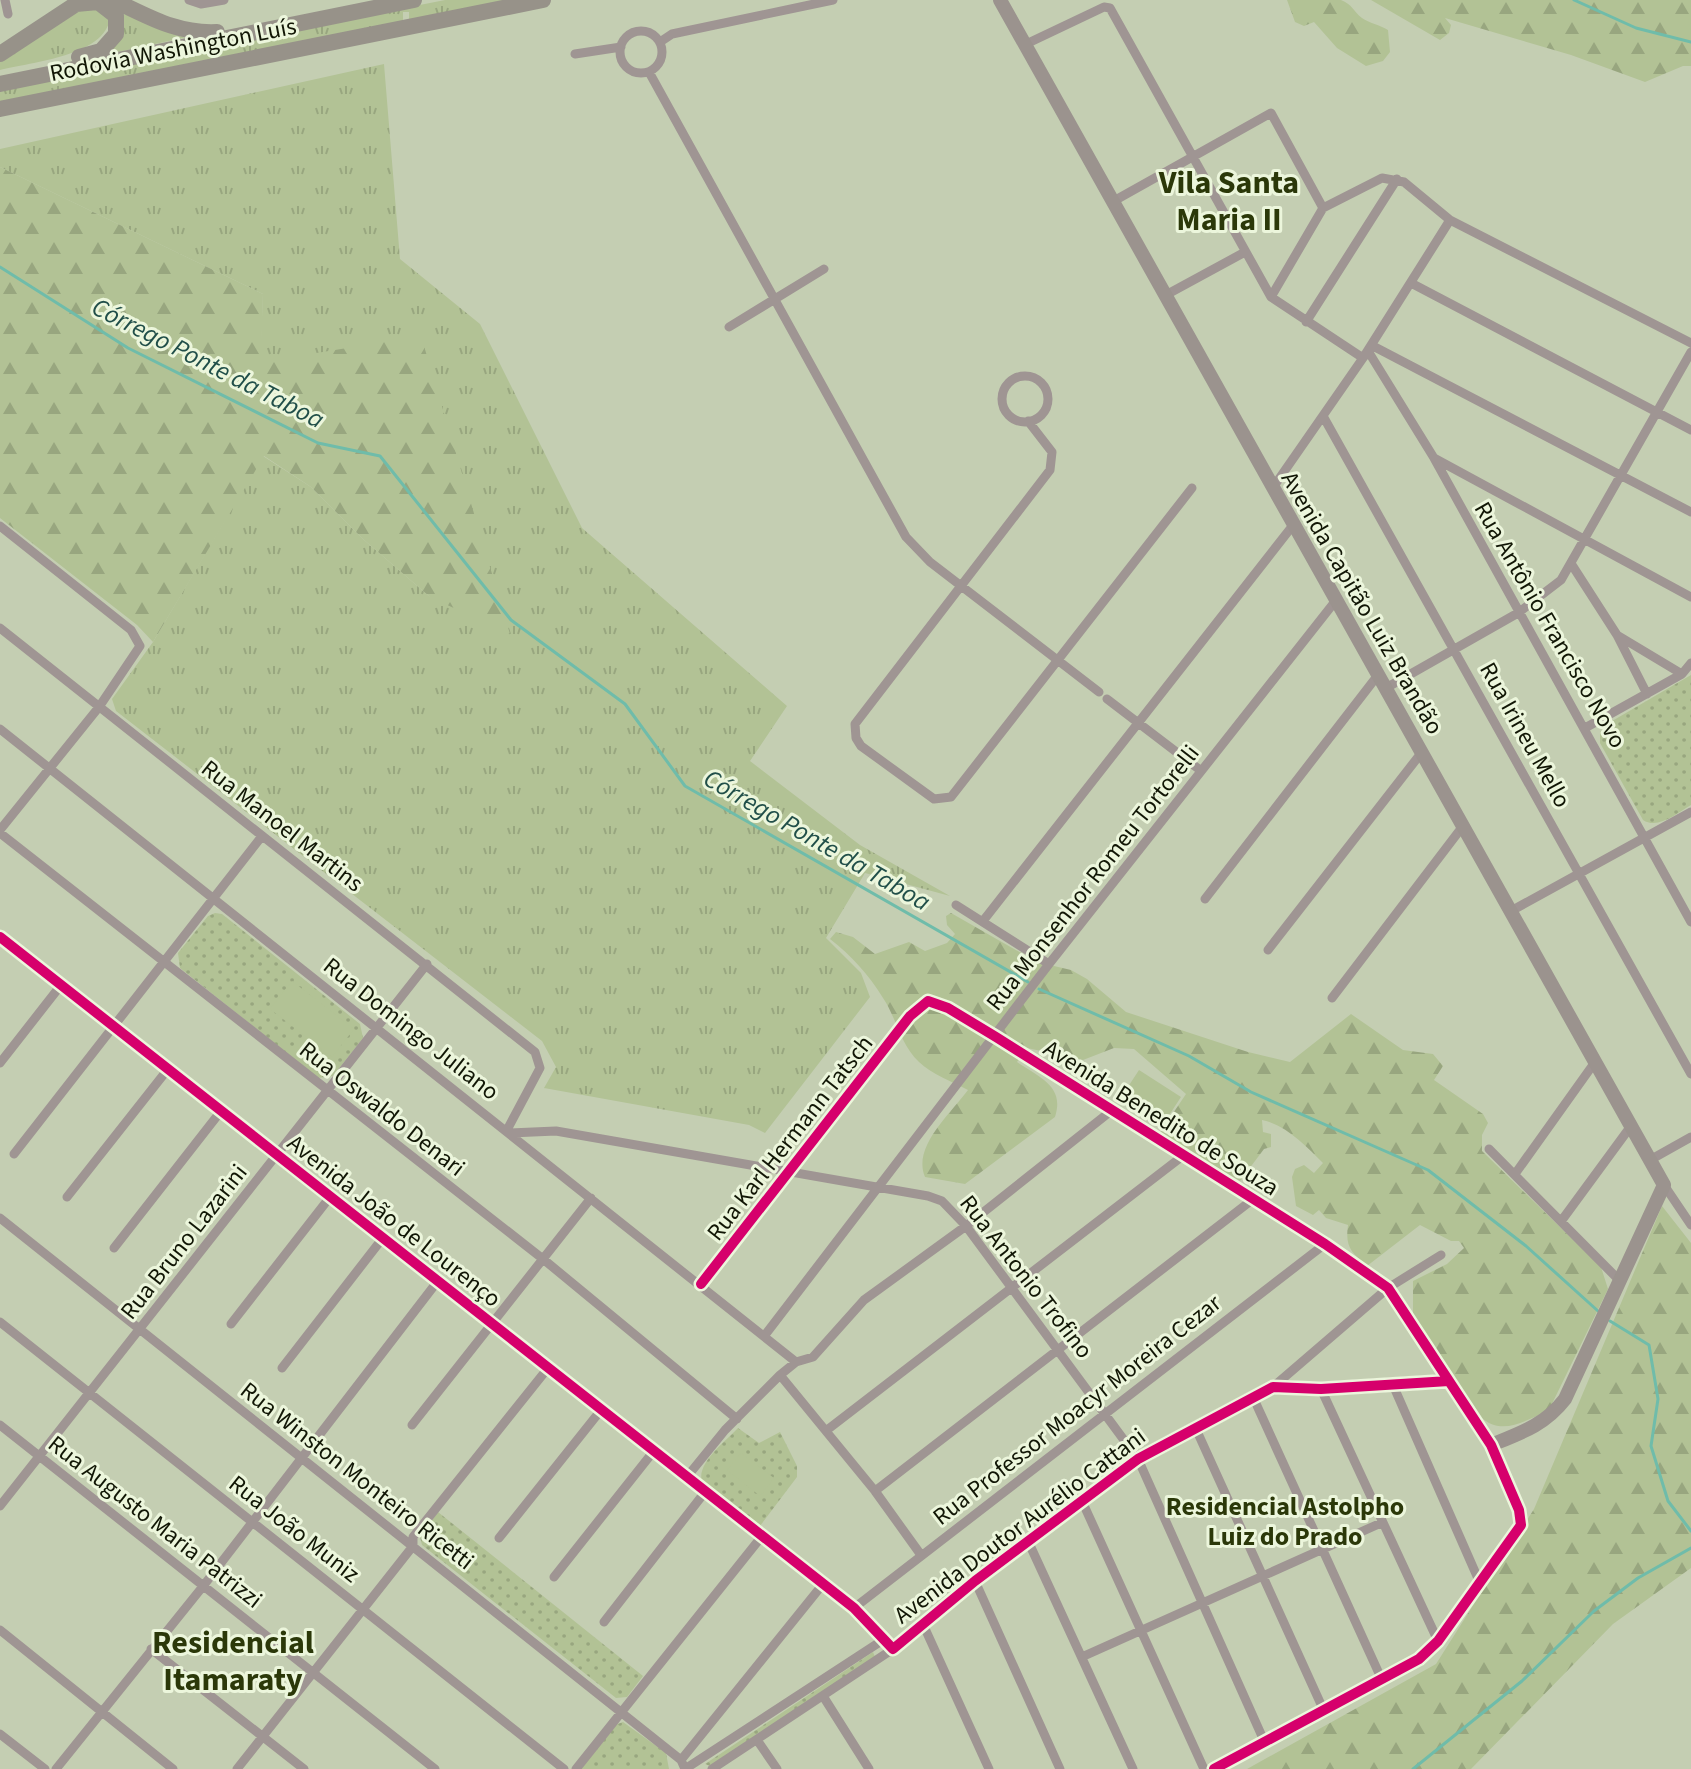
<svg xmlns="http://www.w3.org/2000/svg" width="1691" height="1769" viewBox="0 0 1691 1769" font-family="'Source Sans 3',sans-serif">
<style>
.grass{fill:url(#grass-tufts)}
.forest{fill:url(#forest-firs)}
.park{fill:url(#park-dots)}
.pitch{fill:#b2c295}
.lines{fill:none;stroke-linecap:round;stroke-linejoin:round}
.stream{stroke:#6fbcaa;stroke-width:3}
.street{stroke:#9f9593;stroke-width:9}
.secondary{stroke:#9b938e;stroke-width:14}
.highway{stroke:#979289;stroke-width:16}
.cycleway-casing{stroke:#ecf6dc;stroke-width:15}
.cycleway{stroke:#d6006c;stroke-width:10}
.labels{text-anchor:middle;dominant-baseline:central;stroke-width:6;stroke-linejoin:round;paint-order:stroke}
.street-label{font-size:24px;fill:#111605;stroke:#ecf6dc}
.water-label{font-size:26px;font-style:italic;fill:#214f49;stroke:#ecf6dc}
.neighbourhood-label{font-size:26px;font-weight:bold;fill:#2b3809;stroke:#ecf6dc}
.district-label{font-size:32px;font-weight:bold;fill:#2b3809;stroke:#ecf6dc}
</style>
<defs>
<pattern id="grass-tufts" width="24" height="20" patternUnits="userSpaceOnUse" patternTransform="scale(2)"><rect width="24" height="20" fill="#b2c295"/><path d="M3 7l-1-3M5 7V3M7 7l1-3M15 17l-1-3M17 17v-4M19 17l1-3" fill="none" stroke="#98a67f"/></pattern>
<pattern id="forest-firs" width="22" height="20" patternUnits="userSpaceOnUse" patternTransform="scale(2)"><rect width="22" height="20" fill="#b2c295"/><path d="M5 1l3.5 6h-7zM16 11l3.5 6h-7z" fill="#98a67f"/></pattern>
<pattern id="park-dots" width="8" height="8" patternUnits="userSpaceOnUse" patternTransform="scale(2)"><rect width="8" height="8" fill="#b2c295"/><path d="M2 2h.1M6 6h.1" fill="none" stroke="#98a67f" stroke-width="1.8" stroke-linecap="round"/></pattern>
</defs>
<rect width="100%" height="100%" fill="#c4ceb2"/>
<path class="grass" d="M445,0H524L409,23V12H403V22L0,105V88Z
M99,9L110,18C105,56 32,62 0,70V58L80,10Z
M121,13L192,36L95,57Z
M384,64L400,259L480,324L582,528L787,706L750,761L860,845L950,896L865,873L826,938L861,973L870,997L765,1133L749,1125L544,1088L556,1067L542,1041L116,711L112,699L153,642L263,456L311,487L363,539L430,597L260,362L263,294L0,167V149Z"/>
<path class="forest" d="M1287,0H1341C1352,4 1354,12 1362,18C1369,23 1380,25 1388,30L1390,52L1383,61L1366,66L1337,48L1314,22L1304,26L1295,22Z
M1371,0H1691V66H1683L1645,82L1571,55L1445,18L1451,25L1449,33L1440,40Z
M0,167L263,294L261,362L421,336L510,634L430,597L363,539L311,487L264,456L153,642L137,625L0,518Z
M951,913L1037,962L1071,970L1087,979L1126,1012L1248,1052L1290,1062L1351,1014L1403,1050L1433,1054L1443,1066L1434,1080L1483,1114L1488,1123L1482,1135V1151L1601,1267L1608,1289L1548,1412C1525,1419 1505,1436 1483,1419L1413,1318V1281L1447,1264L1464,1248L1459,1241H1451L1420,1225L1367,1266C1351,1252 1345,1247 1348,1225L1326,1218L1319,1210L1313,1215L1296,1206L1292,1177L1295,1169L1304,1165L1314,1173L1323,1163C1306,1146 1286,1125 1262,1120L1263,1132L1271,1134V1147L1264,1149L1240,1181L1159,1134L1186,1094L1134,1049L1114,1048L1083,1060L1027,1048L1017,1062C1040,1078 1065,1086 1055,1117L965,1184L925,1177C912,1147 951,1113 968,1090C953,1082 931,1074 919,1062C900,1044 897,1019 883,998C869,975 851,955 830,939L836,932L853,937L875,954L909,942L925,951L947,943L955,934L947,925L946,916Z
M1662,1206L1691,1243V1568L1613,1624L1471,1769H1247L1436,1664L1534,1509Z"/>
<path class="park" d="M1691,675V805C1677,813 1658,830 1643,820L1600,743V732L1607,724Z
M215,913L222,914L360,1024L363,1038L333,1076L318,1078L180,968L178,953L208,916Z
M738,1428L759,1443L780,1432L797,1466V1477L760,1526L702,1482C696,1463 726,1441 738,1428Z
M438,1512L643,1676L627,1697L616,1698L422,1545L420,1537Z
M873,1652L875,1657L710,1766L705,1764Z
M623,1722L666,1753L669,1769H581L615,1725Z"/>
<path class="pitch" d="M292,981L354,1029L332,1057L270,1009Z
M1139,1070L1181,1097L1164,1123L1122,1096Z
M741,1453L774,1478L760,1496L727,1470Z"/>
<g class="lines">
<path class="stream" d="M1574,0L1636,28L1691,42
M0,267L128,348L318,443L380,456L511,620L625,704L685,786L1028,982
M1039,989L1189,1056L1251,1092L1428,1170L1526,1246L1598,1311
M1610,1321L1649,1345L1658,1399L1651,1446L1668,1501L1691,1531
M1413,1769L1522,1681L1594,1611L1638,1578L1691,1548"/>
<path class="street" d="M5,0L8,14
M189,0L201,4L224,0
M620 52a21 21 0 1 1 42 0a21 21 0 1 1-42 0Z
M660,42L672,34L833,0
M1024,45L1104,7L1110,8L1271,297L1363,358
M575,54L621,47
M649,72L906,537L930,562L1099,692
M1112,202L1271,113L1323,208L1382,178L1404,182L1450,220L1691,343
M1411,283L1691,430
M1164,296L1245,252
M1271,297L1323,208
M1306,322L1397,179
M729,327L824,269
M1371,345L1691,512
M1368,351L1434,458L1691,922
M1002 399a23 23 0 1 1 46 0a23 23 0 1 1-46 0Z
M1323,416L1691,1074
M1028,421L1052,452L1050,470L855,724L856,738L861,746L934,799L951,797L1192,488
M1434,458L1691,597
M1272,489L1363,358L1450,220
M0,526L131,630L140,646L99,707L0,830
M1572,565L1617,635L1647,694
M0,628L535,1052L540,1068L507,1130
M1617,635L1682,674
M1386,688L1518,613L1561,580L1691,352
M1107,699L1200,770
M1585,728L1682,674L1691,663
M0,729L796,1362
M0,833L543,1259L737,1419
M1205,899L1378,675
M956,905L1049,964
M1511,911L1691,812
M983,921L1294,524
M1268,950L1422,752
M1332,998L1463,826
M0,1063L61,985
M510,1133L556,1131L928,1196L942,1201L966,1226L1138,1459L1265,1743
M1489,1149L1620,1281
M14,1154L262,836
M1650,1160L1691,1137
M1515,1174L1595,1062
M1664,1185L1691,1225
M67,1197L168,1069
M0,1218L681,1760L685,1769
M1562,1220L1631,1126
M114,1248L221,1111
M701,1284L910,1016L924,1003L933,1001L996,1037L1325,1244L1388,1288L1449,1381
M0,1322L564,1769
M231,1324L330,1197
M765,1335L1049,964L1337,599
M282,1368L382,1239
M780,1375L875,1491L921,1555
M1393,1385L1480,1583
M1273,1387L1388,1288L1441,1255
M1321,1389L1438,1641
M1253,1397L1382,1680
M0,1425L435,1769
M412,1425L591,1198
M1196,1429L1324,1711
M827,1430L1184,1155
M686,1478L725,1430L780,1375L796,1362L813,1357L864,1300L966,1226L1111,1111
M875,1491L1252,1200
M1082,1501L1204,1769
M0,1506L427,964
M499,1538L601,1410
M1028,1541L1133,1769
M554,1577L653,1452
M975,1581L1060,1769
M854,1608L1325,1244
M604,1622L705,1492
M922,1622L989,1769
M0,1630L173,1769
M151,1649L304,1769
M1084,1656L1381,1523
M823,1696L869,1769
M0,1734L45,1769
M757,1740L777,1769
M681,1760L823,1584
M56,1769L204,1585L437,1282
M237,1769L413,1546V1537L548,1368
M576,1769L762,1536
M685,1769L886,1638
M712,1769L893,1649
M1214,1769L1419,1659L1438,1641L1521,1525L1519,1510L1491,1445"/>
<path class="secondary" d="M0,937L854,1608L893,1649L975,1581L1138,1459L1273,1387L1321,1389L1449,1381L1491,1445C1521,1433 1545,1425 1565,1399L1664,1185L1000,0"/>
<path class="highway" d="M113,0C148,16 176,34 217,32
M0,54L76,4L98,2L116,16V34L101,51L79,57
M0,84L414,0
M0,109L543,0"/>
<g class="cycleway-casing">
<path id="cycleway" d="M0,937L854,1608L893,1649L975,1581L1138,1459L1273,1387L1321,1389L1449,1381
M701,1284L910,1016L928,1001L948,1008L996,1037L1325,1244L1388,1288L1491,1445L1519,1510L1521,1525L1438,1641L1419,1659L1214,1769"/>
</g>
<use href="#cycleway" class="cycleway"/>
</g>
<g class="labels">
<g class="street-label">
<text transform="translate(173 50) rotate(-11)">Rodovia Washington Luís</text>
<text transform="translate(1362 603) rotate(60)">Avenida Capitão Luiz Brandão</text>
<text transform="translate(1550 625) rotate(60)">Rua Antônio Francisco Novo</text>
<text transform="translate(1525 735) rotate(61)">Rua Irineu Mello</text>
<text transform="translate(282 826) rotate(38)">Rua Manoel Martins</text>
<text transform="translate(1093 878) rotate(-52)">Rua Monsenhor Romeu Tortorelli</text>
<text transform="translate(411 1029) rotate(38)">Rua Domingo Juliano</text>
<text transform="translate(382 1109) rotate(38)">Rua Oswaldo Denari</text>
<text transform="translate(1161 1118) rotate(32)">Avenida Benedito de Souza</text>
<text transform="translate(790 1138) rotate(-52)">Rua Karl Hermann Tatsch</text>
<text transform="translate(394 1221) rotate(38)">Avenida João de Lourenço</text>
<text transform="translate(184 1242) rotate(-52)">Rua Bruno Lazarini</text>
<text transform="translate(1026 1277) rotate(52)">Rua Antonio Trofino</text>
<text transform="translate(1077 1410) rotate(-38)">Rua Professor Moacyr Moreira Cezar</text>
<text transform="translate(357 1476) rotate(38)">Rua Winston Monteiro Ricetti</text>
<text transform="translate(155 1522) rotate(38)">Rua Augusto Maria Patrizzi</text>
<text transform="translate(1020 1526) rotate(-37)">Avenida Doutor Aurélio Cattani</text>
<text transform="translate(294 1529) rotate(38)">Rua João Muniz</text>
</g>
<g class="water-label">
<text transform="translate(208 363) rotate(27)">Córrego Ponte da Taboa</text>
<text transform="translate(817 840) rotate(30)">Córrego Ponte da Taboa</text>
</g>
<g class="neighbourhood-label">
<text x="1285" y="1506">Residencial Astolpho<tspan x="1285" dy="30">Luiz do Prado</tspan></text>
</g>
<g class="district-label">
<text x="1229" y="183">Vila Santa<tspan x="1229" dy="37">Maria II</tspan></text>
<text x="233" y="1643">Residencial<tspan x="233" dy="37">Itamaraty</tspan></text>
</g>
</g>
</svg>
